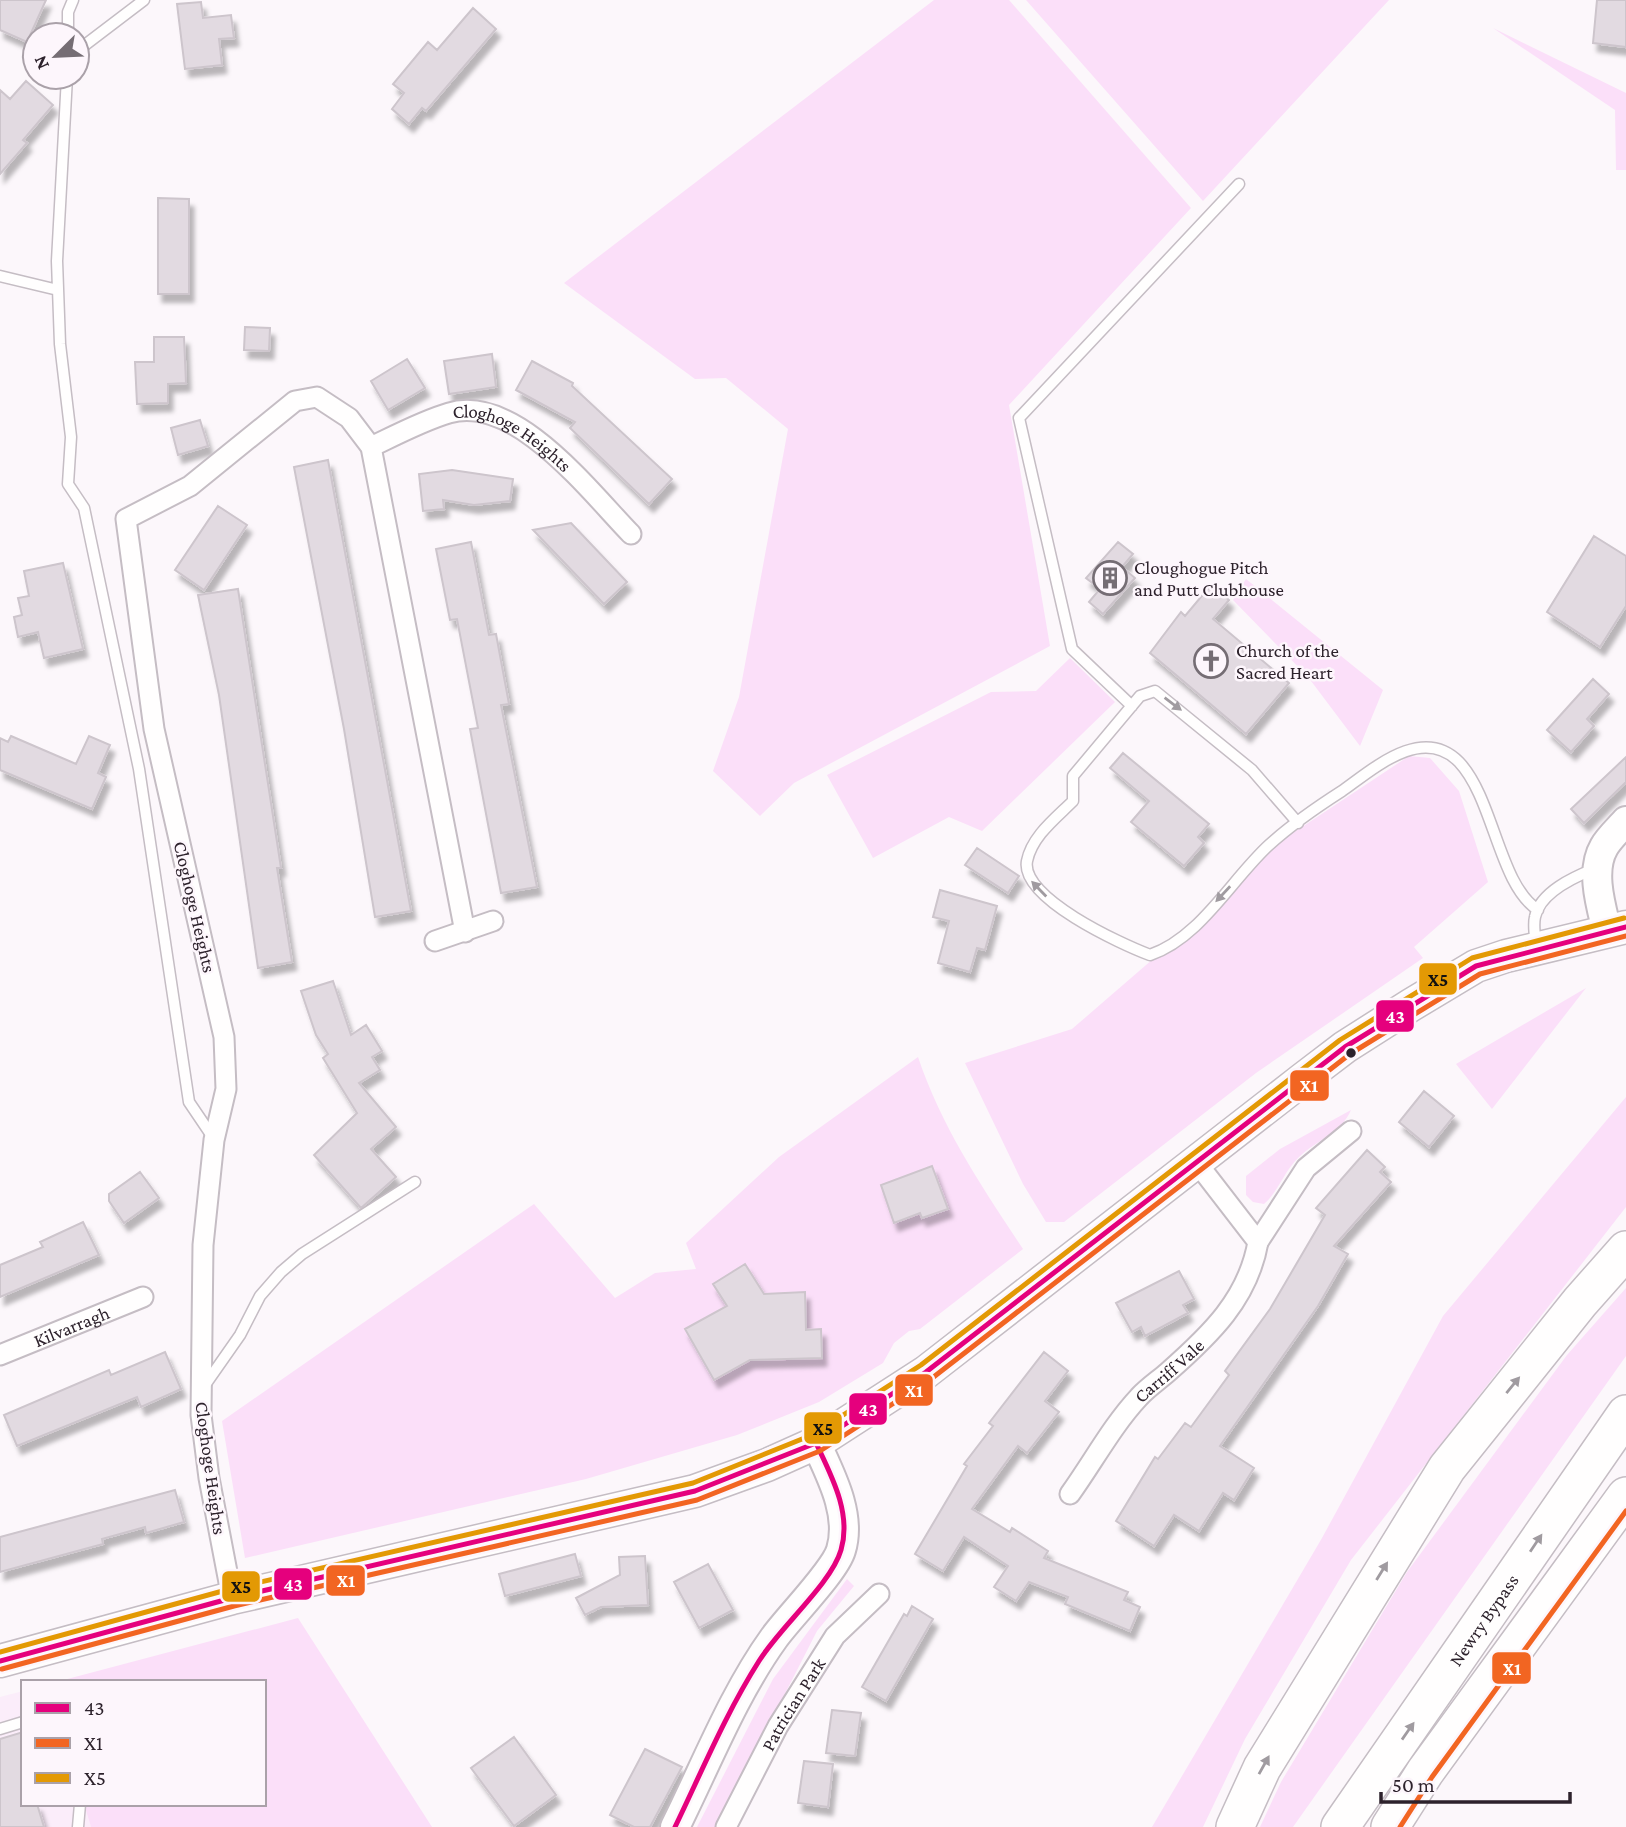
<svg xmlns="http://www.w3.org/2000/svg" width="1626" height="1827" viewBox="0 0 1626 1827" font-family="'Crimson Pro',serif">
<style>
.built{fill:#fbedfa}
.green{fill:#fbdff9}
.building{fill:#e2dae1;stroke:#cdc5cc;stroke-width:2;filter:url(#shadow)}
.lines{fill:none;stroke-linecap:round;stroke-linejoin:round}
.lane-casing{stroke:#c5bdc4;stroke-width:13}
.street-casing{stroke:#c5bdc4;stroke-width:23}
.secondary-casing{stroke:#c5bdc4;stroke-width:32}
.primary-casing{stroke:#c5bdc4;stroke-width:35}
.highway-casing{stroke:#c5bdc4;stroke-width:40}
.lane{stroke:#fffefe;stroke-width:10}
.street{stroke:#fffefe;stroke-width:19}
.secondary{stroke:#fffefe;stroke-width:28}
.primary{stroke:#fffefe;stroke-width:32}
.highway{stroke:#fffefe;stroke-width:37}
.bus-1-casing{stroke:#fdf6fc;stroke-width:10}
.bus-2-casing{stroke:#fdf6fc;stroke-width:10}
.bus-3-casing{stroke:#fdf6fc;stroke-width:10}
.bus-1{stroke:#e5007d;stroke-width:5}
.bus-2{stroke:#f26522;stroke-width:5}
.bus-3{stroke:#e39904;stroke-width:5}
.oneway{fill:#a09ba0}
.bus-dot{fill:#2d222c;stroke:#fdf6fc;stroke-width:2.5}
.labels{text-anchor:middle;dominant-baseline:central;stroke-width:5;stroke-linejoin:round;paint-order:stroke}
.street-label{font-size:19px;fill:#2d222c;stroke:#fdf6fc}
.poi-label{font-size:19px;fill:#2d222c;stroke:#fdf6fc;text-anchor:start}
.line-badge{stroke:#fdf6fc;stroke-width:2.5}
.badge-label{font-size:19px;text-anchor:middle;font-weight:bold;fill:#fff}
.pale-badge-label{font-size:19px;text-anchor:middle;font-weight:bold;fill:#111}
</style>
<defs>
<filter id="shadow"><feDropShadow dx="4.5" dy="8" stdDeviation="2" flood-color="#0004"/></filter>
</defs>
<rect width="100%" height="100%" fill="#fcf7fb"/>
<path class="built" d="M23,1691V1804H84L91,1827H0V1697Z"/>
<path class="green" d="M934,0H1009L1191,208L1009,405L1050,646L794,783L760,816L713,771L739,697L788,429L726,378L695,379L564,283Z
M1026,0H1389L1203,201Z
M1493,28L1626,93V170H1616L1615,110Z
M1246,579L1383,690L1360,746L1308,677L1233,600Z
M1070,658L1115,702L982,831L949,817L873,858L827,775L991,692L1036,691Z
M1409,756L1430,758L1459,791L1488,882L1414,947L1423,958L1256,1073L1064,1222H1046L1023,1184L965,1063L1072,1029L1153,959L1270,844L1299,829Z
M1586,988L1492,1109L1456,1064Z
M918,1057C942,1128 982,1187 1023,1249L920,1329L909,1331L894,1343L883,1363L819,1402L737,1435L586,1479L245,1558L222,1421L534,1204L615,1298L655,1273L696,1269L686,1243L779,1157Z
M1626,1097V1207L1351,1560L1245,1739L1203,1827H1152L1322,1538L1443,1316Z
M1351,1110C1341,1133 1317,1140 1299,1157C1284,1171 1279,1191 1264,1204L1253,1202L1246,1195V1176L1280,1149Z
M1626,1288V1356L1293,1827H1260L1281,1782L1407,1572L1567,1355Z
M847,1579L854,1586L817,1631L717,1827H697L773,1679Z
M298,1618L432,1827H91L84,1804H264V1682H56Z"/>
<path class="building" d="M0,0H46L27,42L0,30Z
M1597,0H1626V47L1593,43Z
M201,2L203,18L231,15L234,38L219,39L222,65L185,69L177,4Z
M473,8L496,29L426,111L422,108L409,124L392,109L404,93L393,84L428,42L437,50Z
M26,81L53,105L23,140L27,143L0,174V90L10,99Z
M158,198L189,199V294H158Z
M245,327L270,328L269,351L244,350Z
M154,337H184L186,383L168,384V403L137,404L135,362H154Z
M492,354L496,387L449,394L444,361Z
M407,359L425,388L388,410L371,381Z
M532,361L573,383L572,386L672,479L649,504L570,428L575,422L516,390Z
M200,420L208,446L178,455L171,428Z
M328,460L411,911L375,917L344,729L294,467Z
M452,470L513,479L510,501L474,505L443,500L444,509L423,511L419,474Z
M218,506L247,525L204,590L175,570Z
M571,523L627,582L604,604L533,530Z
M1594,536L1626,556V606L1600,647L1547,612Z
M471,542L489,635L496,634L509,704L501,705L537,887L501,893L470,729L478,728L457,619L450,620L436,549Z
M1118,542L1133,554L1122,567L1135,578L1103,614L1089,602L1100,589L1086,578Z
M63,563L83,649L44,658L38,632L18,637L14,617L22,615L18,598L29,596L24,571Z
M1211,585L1229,600L1213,619L1289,683L1246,734L1150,653L1181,612L1185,616Z
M238,589L281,868H277L292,962L258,968L219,695L198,595Z
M1593,679L1609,694L1587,719L1594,726L1571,752L1547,730Z
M11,736L76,764L89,736L110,745L98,773L106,777L92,809L0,770V738L8,742Z
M1123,753L1209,824L1198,837L1204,843L1184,866L1131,822L1149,801L1110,768Z
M1626,757V782L1584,823L1571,809Z
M977,848L1019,876L1008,893L965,865Z
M940,890L997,906L985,950L977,948L970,972L938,963L949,921L933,917Z
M333,981L351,1035L366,1025L382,1051L372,1057L380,1070L359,1083L396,1127L371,1149L396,1177L361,1208L314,1155L357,1113L323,1058L328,1054L316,1035L301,991Z
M1424,1091L1454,1116L1429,1147L1399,1122Z
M1367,1150L1385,1167L1380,1172L1391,1182L1334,1246L1348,1254L1318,1306L1220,1446L1254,1468L1234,1500L1223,1493L1199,1531L1174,1515L1154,1546L1116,1521L1155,1457L1158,1459L1185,1423L1191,1427L1229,1375L1225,1371L1270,1309L1325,1215L1316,1208Z
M932,1166L948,1209L922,1218L920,1213L894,1223L881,1185Z
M140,1172L159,1198L124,1223L109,1201V1194Z
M83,1222L99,1255L0,1297V1265L43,1247L40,1242Z
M745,1264L764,1294L805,1292L806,1330L821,1329L822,1358L750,1360L714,1380L685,1329L727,1306L713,1284Z
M1179,1271L1194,1299L1183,1305L1188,1313L1145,1336L1141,1327L1132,1332L1116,1303Z
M165,1352L181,1389L141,1407L137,1397L17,1446L4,1415L109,1370L111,1375Z
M1044,1352L1068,1371L1045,1401L1059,1412L1027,1453L1018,1446L972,1509L1010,1532L1012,1528L1048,1551L1044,1558L1128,1592L1124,1600L1140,1607L1130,1631L1065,1604L1068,1597L1029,1582L1016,1601L994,1587L1008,1566L964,1537L943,1571L915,1554L967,1466L964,1464L993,1426L989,1423Z
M175,1490L184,1522L146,1533L145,1527L102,1539L103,1544L0,1572V1537Z
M575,1554L581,1576L505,1596L499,1574Z
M645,1556L648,1605L601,1607L585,1615L576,1598L620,1575L619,1557Z
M708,1564L733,1610L699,1628L674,1582Z
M912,1606L933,1619L886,1701L862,1687L904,1614L907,1616Z
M832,1710L861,1713L855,1756L826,1753Z
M23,1732V1804H37L44,1827H0V1739Z
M514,1737L556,1795L514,1826L471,1768Z
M645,1749L682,1767L650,1827H634L610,1815Z
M804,1761L833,1764L828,1807L798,1803Z"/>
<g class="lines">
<g class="lane-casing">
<path id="lane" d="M68,35V12L73,0
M77,51L144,0
M67,77L57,261L60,344L71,437L68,484L84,508L139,769L189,1102L214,1139
M0,276L58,290
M1132,706L1072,649L1019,418L1239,184
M1298,823L1252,770L1155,691L1140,696L1073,776V801C1056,818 1032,836 1027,861C1020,898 1121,944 1150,955C1200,938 1231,880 1269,845C1291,825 1317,807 1342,791C1372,770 1422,724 1459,762C1494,799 1499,885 1538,910
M1536,945C1535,937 1533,925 1535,917C1540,892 1574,877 1594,869
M205,1385L240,1335L260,1296L281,1272L302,1254L415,1182
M0,1729L23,1722
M78,1827L80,1804"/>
</g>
<g class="street-casing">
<g id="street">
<path id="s1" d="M371,447C396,435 422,421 449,413C515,393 590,492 631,534"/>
<path d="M435,941L493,921"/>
<path d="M1258,1242L1306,1168L1351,1131"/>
<path id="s2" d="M0,1355L143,1297"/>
<path id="s3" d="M1070,1494C1093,1462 1112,1426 1139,1397C1147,1388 1159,1380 1168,1372C1210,1335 1248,1299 1258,1242L1197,1163"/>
<path d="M232,1598L209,1478L201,1415L203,1245L214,1140L226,1089L224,1037L154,729L126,519L190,486L295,401L317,397L349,418L371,447L465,932"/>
<path id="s4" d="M726,1827L778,1726L835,1636L879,1594"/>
</g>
</g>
<g class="secondary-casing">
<path id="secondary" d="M1607,931C1601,906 1590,871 1604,847C1609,838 1619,829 1626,821
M675,1827C706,1765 733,1695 774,1638C789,1617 835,1571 841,1550C852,1514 830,1474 816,1443"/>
</g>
<g class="primary-casing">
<path id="primary" d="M0,1661L232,1598L695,1491L767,1465L816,1443L926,1372L1303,1079L1345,1047L1411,1005L1476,966L1506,956L1626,927"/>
</g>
<g class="highway-casing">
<g id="highway">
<path d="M1235,1827L1262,1768L1447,1468L1580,1302L1626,1250"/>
<path id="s5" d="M1340,1827L1626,1414"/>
<path d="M1390,1827L1425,1772L1626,1496"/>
</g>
</g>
<use href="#lane" class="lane"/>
<use href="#street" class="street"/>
<use href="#secondary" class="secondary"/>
<use href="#primary" class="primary"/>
<use href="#highway" class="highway"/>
<g class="bus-1-casing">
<path id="bus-1" d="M0,1661L232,1598L695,1491L816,1443L926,1372L1345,1047L1476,966L1626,927
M675,1827C702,1771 726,1713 759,1661C780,1627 831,1584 841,1550C852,1513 831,1475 816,1443"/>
</g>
<g class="bus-2-casing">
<path id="bus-2" d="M2,1669L234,1606L697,1500L820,1451L931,1379L1350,1054L1480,974L1626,936
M1400,1827L1432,1777L1626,1511"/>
</g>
<g class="bus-3-casing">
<path id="bus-3" d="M0,1652L230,1589L693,1483L812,1435L921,1365L1340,1040L1472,958L1624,918"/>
</g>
<use href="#bus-1" class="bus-1"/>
<use href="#bus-2" class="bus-2"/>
<use href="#bus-3" class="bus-3"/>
</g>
<defs><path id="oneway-solid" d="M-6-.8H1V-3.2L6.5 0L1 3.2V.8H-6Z" transform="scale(1.75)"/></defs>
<g class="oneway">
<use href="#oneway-solid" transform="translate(1173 704) rotate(37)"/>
<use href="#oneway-solid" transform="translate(1039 889) rotate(-134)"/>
<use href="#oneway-solid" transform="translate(1223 894) rotate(133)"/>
<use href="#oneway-solid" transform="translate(1513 1385) rotate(-51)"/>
<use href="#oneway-solid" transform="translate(1536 1543) rotate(-56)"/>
<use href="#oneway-solid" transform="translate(1382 1571) rotate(-58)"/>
<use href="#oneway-solid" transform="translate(1408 1731) rotate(-55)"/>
<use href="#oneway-solid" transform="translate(1264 1765) rotate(-61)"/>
</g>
<defs>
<g id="building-ring" transform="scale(1.75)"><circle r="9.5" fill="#fdf6fc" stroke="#756d74" stroke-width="1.5"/><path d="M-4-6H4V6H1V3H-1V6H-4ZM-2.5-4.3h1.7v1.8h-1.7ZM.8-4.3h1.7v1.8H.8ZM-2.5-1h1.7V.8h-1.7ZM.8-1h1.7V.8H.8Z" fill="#756d74"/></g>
<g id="church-ring" transform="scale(1.75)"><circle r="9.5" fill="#fdf6fc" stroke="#756d74" stroke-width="1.5"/><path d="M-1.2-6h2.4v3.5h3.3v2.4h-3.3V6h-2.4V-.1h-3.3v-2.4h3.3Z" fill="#756d74"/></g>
</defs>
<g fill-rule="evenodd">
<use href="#building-ring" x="1110" y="578"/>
<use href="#church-ring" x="1211" y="661"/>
</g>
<circle class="bus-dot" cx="1351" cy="1053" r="6"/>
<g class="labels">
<g class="street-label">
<text stroke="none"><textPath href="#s1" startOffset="156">Cloghoge Heights</textPath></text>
<text transform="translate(195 907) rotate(77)">Cloghoge Heights</text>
<text stroke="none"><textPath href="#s2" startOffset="77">Kilvarragh</textPath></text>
<text stroke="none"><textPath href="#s3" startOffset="159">Carriff Vale</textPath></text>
<text transform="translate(211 1468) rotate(82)">Cloghoge Heights</text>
<text stroke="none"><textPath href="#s5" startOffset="252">Newry Bypass</textPath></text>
<text stroke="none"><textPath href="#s4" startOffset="140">Patrician Park</textPath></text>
</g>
<g class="poi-label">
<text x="1134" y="567">Cloughogue Pitch<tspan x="1134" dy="22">and Putt Clubhouse</tspan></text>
<text x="1236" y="650">Church of the<tspan x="1236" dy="22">Sacred Heart</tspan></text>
</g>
</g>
<g class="line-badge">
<rect x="1418" y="962" width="40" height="34" rx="7" fill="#e39904"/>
<rect x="1375" y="999" width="40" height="34" rx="7" fill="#e5007d"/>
<rect x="1289" y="1069" width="41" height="33" rx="7" fill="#f26522"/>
<rect x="894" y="1373" width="40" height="34" rx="7" fill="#f26522"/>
<rect x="848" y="1392" width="40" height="34" rx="7" fill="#e5007d"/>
<rect x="803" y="1411" width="40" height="34" rx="7" fill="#e39904"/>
<rect x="325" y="1564" width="41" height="33" rx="7" fill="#f26522"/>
<rect x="273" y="1567" width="40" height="34" rx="7" fill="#e5007d"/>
<rect x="221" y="1570" width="40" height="33" rx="7" fill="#e39904"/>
<rect x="1491" y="1651" width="41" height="34" rx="7" fill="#f26522"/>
</g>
<g class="badge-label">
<text x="1395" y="1023">43</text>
<text x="1309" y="1092">X1</text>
<text x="914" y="1397">X1</text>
<text x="868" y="1416">43</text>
<text x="346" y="1587">X1</text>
<text x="293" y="1591">43</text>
<text x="1512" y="1675">X1</text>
</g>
<g class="pale-badge-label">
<text x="1438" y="986">X5</text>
<text x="823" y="1435">X5</text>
<text x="241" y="1593">X5</text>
</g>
<rect x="21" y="1680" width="245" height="126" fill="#fdf6fc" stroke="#aaa1a9" stroke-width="2"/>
<rect x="35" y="1703" width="35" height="10" fill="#e5007d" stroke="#aaa1a9" stroke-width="2"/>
<text x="84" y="1715" font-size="21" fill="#2d222c">43</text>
<rect x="35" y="1738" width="35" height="10" fill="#f26522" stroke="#aaa1a9" stroke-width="2"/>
<text x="84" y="1750" font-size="21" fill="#2d222c">X1</text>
<rect x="35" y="1773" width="35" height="10" fill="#e39904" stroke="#aaa1a9" stroke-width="2"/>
<text x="84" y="1785" font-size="21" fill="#2d222c">X5</text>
<g transform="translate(56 56) rotate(246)"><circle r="33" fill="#fdf6fc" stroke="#aaa1a9" stroke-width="2"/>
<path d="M0-5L12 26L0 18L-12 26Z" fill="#756d74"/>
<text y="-10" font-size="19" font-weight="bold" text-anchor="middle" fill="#2d222c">N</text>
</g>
<path d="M1381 1792v10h189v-10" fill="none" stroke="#2d222c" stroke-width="3.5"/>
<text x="1392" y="1792" font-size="21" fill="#2d222c" stroke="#fdf6fc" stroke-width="5" paint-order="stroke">50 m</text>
</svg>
